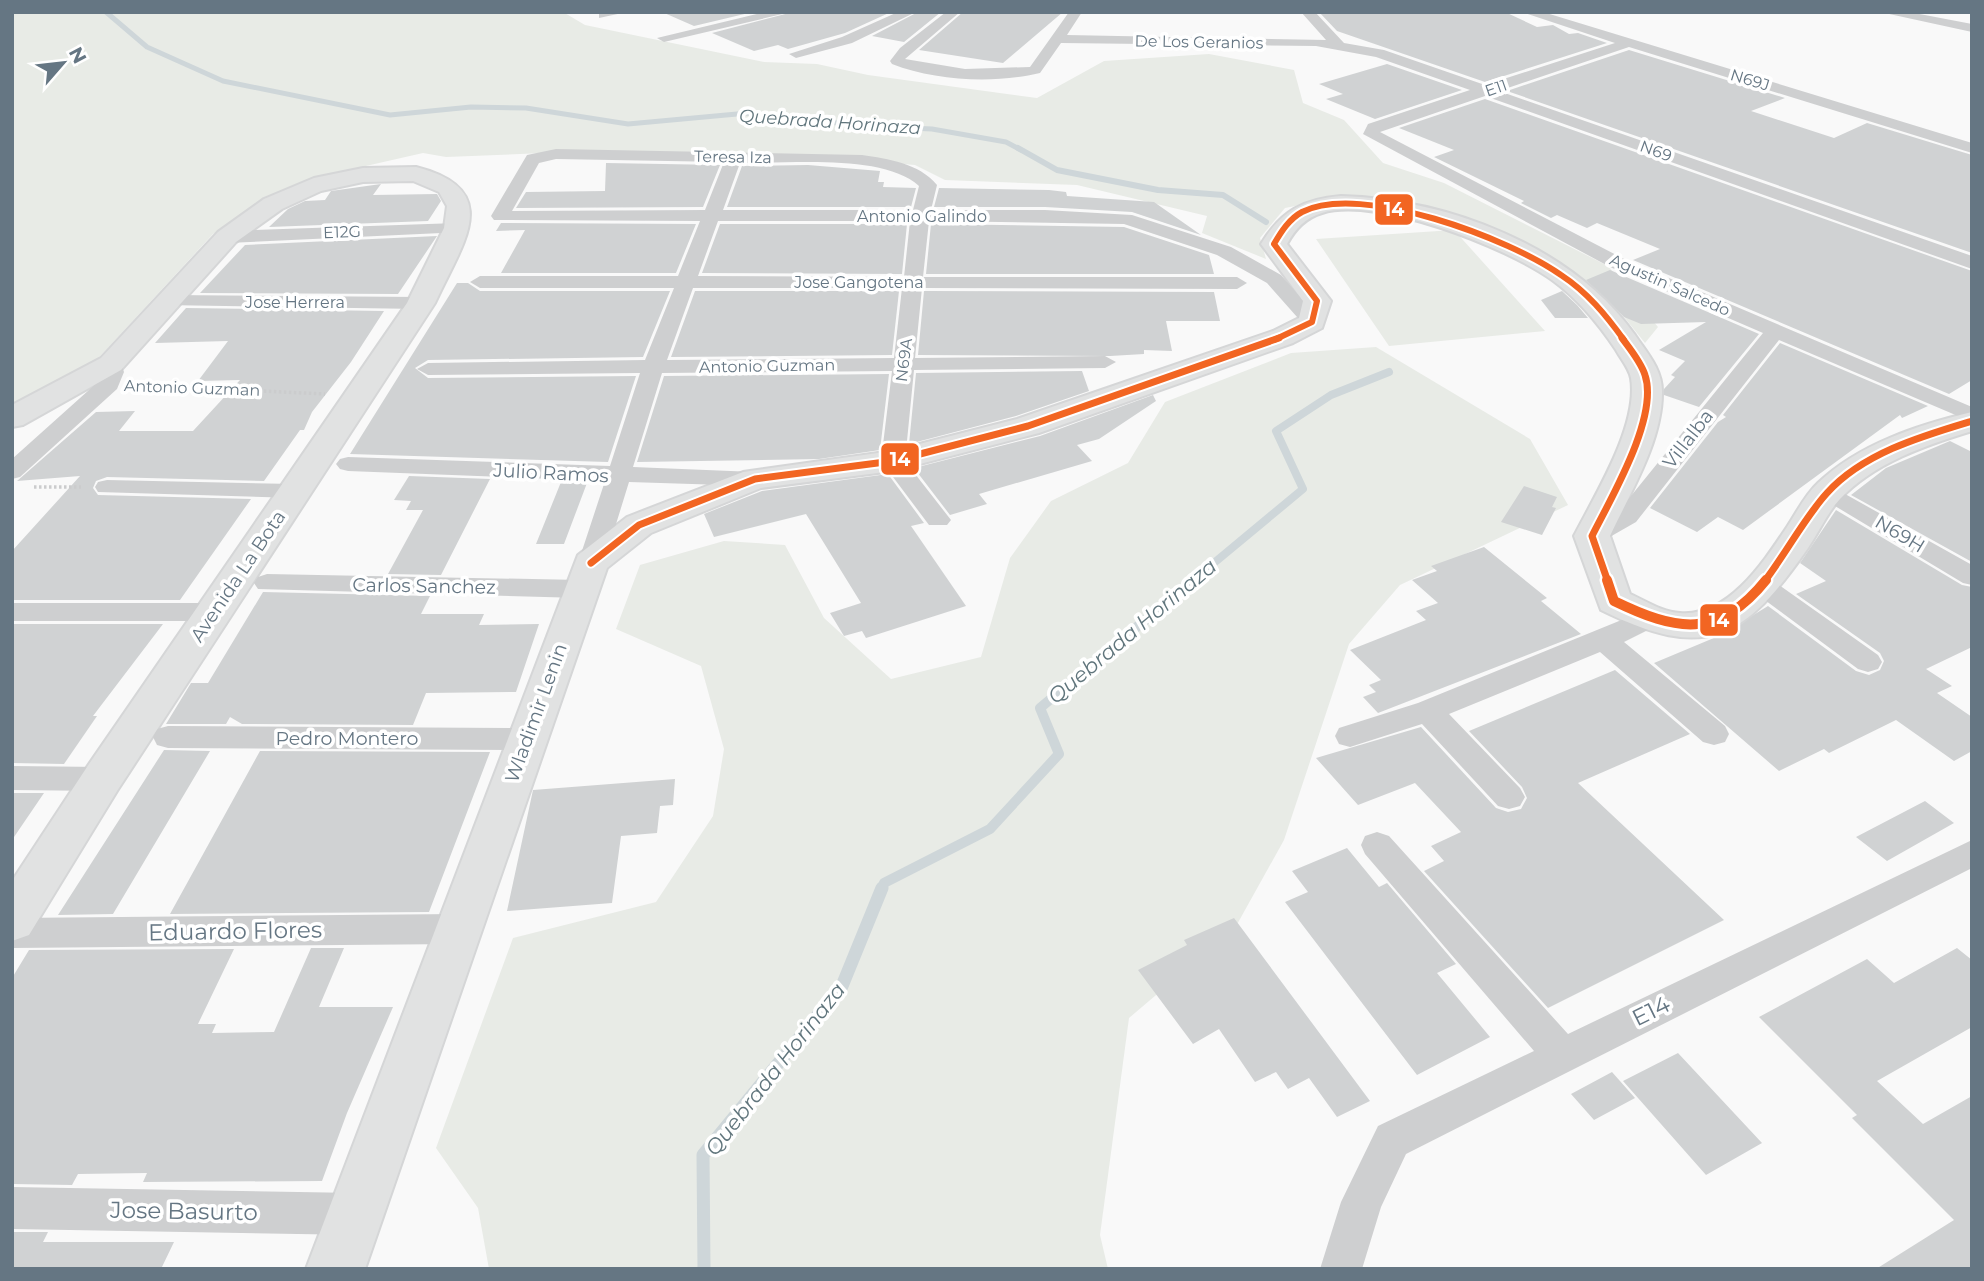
<svg xmlns="http://www.w3.org/2000/svg" width="1984" height="1281" viewBox="0 0 1984 1281" font-family="Montserrat,sans-serif">
<style>
.green{fill:#e8ebe6}
.lines{fill:none;stroke-linecap:round;stroke-linejoin:round}
.stream-far4{stroke:#ced6d9;stroke-width:5}
.stream-far3{stroke:#ced6d9;stroke-width:6}
.stream-far2{stroke:#ced6d9;stroke-width:8}
.stream-far1{stroke:#ced6d9;stroke-width:10}
.stream{stroke:#ced6d9;stroke-width:13}
.building{fill:#d0d2d3}
.secondary-casing{stroke:#d5d6d7;stroke-width:4}
.path{stroke:#cbcccd;stroke-width:3.5;stroke-dasharray:2.5 2.5;stroke-linecap:butt}
.street{fill:#cecfd0;fill-rule:evenodd}
.secondary{fill:#e1e2e2;fill-rule:evenodd}
.bus-1-far2-casing{stroke:#fff;stroke-width:10}
.bus-1-far1-casing{stroke:#fff;stroke-width:11}
.bus-1-casing{stroke:#fff;stroke-width:15}
.bus-1-far2{stroke:#f26522;stroke-width:6}
.bus-1-far1{stroke:#f26522;stroke-width:7}
.bus-1{stroke:#f26522;stroke-width:10}
.labels{text-anchor:middle;dominant-baseline:central;stroke-width:7;stroke-linejoin:round;paint-order:stroke}
.far-street-label{font-size:16px;fill:#657683;stroke:#fff}
.far-water-label{font-size:18px;font-style:italic;fill:#60757c;stroke:#fff}
.street-label{font-size:19px;fill:#657683;stroke:#fff}
.water-label{font-size:21px;font-style:italic;fill:#60757c;stroke:#fff}
.near-street-label{font-size:23px;fill:#657683;stroke:#fff}
.line-badge{stroke:#fff;stroke-width:2.5}
.badge-label{font-size:19px;text-anchor:middle;font-weight:bold;fill:#fff}
</style>
<rect width="100%" height="100%" fill="#f9f9f9"/>
<path class="green" d="M12,12H563L585,25L764,62L817,64L868,75L1037,98L1104,61L1209,54L1294,70L1303,103L1344,120L1383,163L1444,183L1608,266L1658,327L1645,343L1608,297L1554,259L1497,230L1415,205L1346,196L1285,208L1260,238L1266,259L1202,233L1207,216L1077,185L945,180L915,165L855,160L544,153L446,157L423,153L313,178L213,234L93,364L12,404Z
M1454,230L1545,331L1389,346L1316,239Z
M1376,347L1530,439L1568,505L1400,585L1349,644L1284,840L1235,928L1129,1018L1100,1235L1108,1269H489L478,1208L436,1148L513,938L656,902L713,816L724,749L701,666L616,629L640,565L724,541L785,545L824,618L891,679L981,657L1010,558L1051,501L1128,463L1165,402L1291,353Z"/>
<g class="lines">
<path class="stream-far4" d="M106,12L147,47L223,81L390,115L471,107L526,108L628,124L748,113L864,126L932,129L1006,142L1021,150"/>
<path class="stream-far3" d="M1018,148L1057,170L1158,190L1223,195L1266,222"/>
<path class="stream-far2" d="M1191,582L1303,489L1276,431L1331,395L1389,372"/>
<path class="stream-far1" d="M881,890L884,883L990,829L1059,754L1040,708L1193,580"/>
<path class="stream" d="M704,1269L703,1155L842,986L882,888"/>
</g>
<path class="building" d="M662,12H753L694,26Z
M793,12H891L845,33L788,49L778,45L754,51L712,33Z
M918,12H941L904,42L872,36Z
M963,12H1063L1003,63L919,50Z
M1319,12H1505L1537,27L1553,25L1569,34L1578,33L1607,43L1485,82L1337,31Z
M1629,50L1785,98L1751,111L1834,138L1867,123L1972,155V253L1507,91Z
M1387,64L1462,90L1375,119L1326,99L1343,94L1319,84Z
M1485,99L1972,271V380L1949,394L1633,260L1660,249L1597,223L1587,228L1557,215L1551,218L1521,203L1524,201L1434,157L1454,150L1399,128Z
M606,163L720,165L703,207L516,208L526,192L605,191Z
M808,165L880,171L878,182H884L883,187L916,188L911,207H727L742,166Z
M381,184L373,195L437,194L441,201L428,221L269,227L288,209L305,201L325,200L331,191Z
M939,188L1049,190L1066,192L1067,196L1154,202L1201,235L1132,212L1045,207H934Z
M501,223L696,224L676,273H501L525,230L496,231Z
M720,224H907L902,274L702,273Z
M931,224L1124,227L1209,255L1214,274H926Z
M437,236L398,294L200,293L245,245Z
M1610,270L1759,334L1699,407L1664,395V389L1675,377L1671,375L1685,361L1659,350L1706,322L1641,324L1624,317L1586,280Z
M457,283H468L480,291H670L643,357L428,360L415,368L428,378L636,376L608,462L350,454Z
M695,291H899L892,355L671,357Z
M924,291L1214,292L1220,321H1166L1172,351L1144,350V354L1110,356L918,355Z
M1562,291L1577,305L1588,318H1555L1541,300Z
M186,308L384,311L351,362L312,412L304,430H300L264,481L107,477L96,481L93,488L98,495L251,499L180,600H12V551L80,476L17,481L96,412L135,411L119,431H193L240,380L198,381L228,341L155,343Z
M1780,343L1928,406L1902,418L1900,415L1743,530L1718,517L1697,532L1650,508L1718,422L1726,417L1723,415Z
M1082,371L1089,391L1016,416L909,444L916,373Z
M889,374L880,450L819,459L637,462L664,376Z
M1153,395L1156,401L1099,439L1077,445L1092,461L979,494L987,504L950,515L914,468L1040,436Z
M1950,441L1972,452V562L1851,495L1886,468Z
M888,474L924,523L911,526L966,606L866,638L862,631L844,636L830,613L861,603L806,514L714,537L704,514L762,491Z
M409,476L490,479L441,575L388,574L423,510H406L411,501L394,500Z
M561,482L587,483L564,544H536Z
M1524,486L1557,497L1552,507L1556,508L1542,535L1501,522Z
M1836,510L1962,585L1972,587V647L1926,669L1952,686L1937,693L1972,717V751L1954,761L1896,720L1829,753L1824,749L1779,771L1654,663L1721,635L1768,606L1856,671L1869,675L1880,670L1884,661L1880,653L1796,594L1826,581L1800,563Z
M1484,547L1547,598L1541,601L1581,634L1378,713L1363,697L1376,692L1369,685L1381,680L1350,650L1426,620L1416,611L1438,603L1412,580L1437,571L1431,566Z
M263,592L430,596L421,614H484L479,625L539,624L516,692L426,693L413,725L242,724L230,717L226,724H166L191,683H208Z
M12,624H163L93,716H97L64,764L12,763Z
M1615,670L1690,734L1578,783L1724,920L1548,1008L1424,871L1444,861L1431,846L1461,832L1415,783L1358,805L1316,758L1421,727L1496,808L1508,812L1521,809L1527,798L1522,787L1469,731Z
M164,750L210,751L113,914L58,915Z
M260,751L490,752L429,912L170,914Z
M675,779L673,805L660,806L657,833L621,836L612,903L507,911L533,790Z
M12,793H44L12,840Z
M1925,801L1954,823L1887,861L1856,837Z
M1347,848L1379,887L1387,883L1456,964L1437,973L1490,1037L1417,1075L1285,902L1308,892L1292,871Z
M1234,918L1263,957L1370,1101L1337,1117L1309,1078L1288,1089L1276,1072L1255,1082L1219,1029L1193,1044L1138,970L1187,945L1184,940Z
M311,948H344L319,1007H393L347,1113L322,1181L143,1182L147,1173L78,1174L72,1185L12,1184V978L29,950L234,949L198,1024H216L212,1033L274,1032Z
M1957,948L1972,960V1027L1877,1081L1923,1124L1972,1096V1269H1876L1954,1220L1852,1118L1857,1115L1759,1017L1867,959L1894,983Z
M1678,1053L1762,1143L1706,1175L1623,1081Z
M1612,1072L1635,1098L1594,1120L1571,1094Z
M12,1232H48L43,1242H174L161,1269H12Z"/>
<g class="lines">
<g class="secondary-casing">
<path id="secondary" d="M416,167C507,190 461,245 435,303L117,791L29,935L12,941V881L87,767L407,303L444,228L447,206L439,192L413,181L363,182L321,191L282,209L236,242L121,370L23,425L12,427V405L101,358L218,232L264,199L314,178L363,168Z
M1341,196C1448,199 1572,246 1635,335C1647,353 1662,369 1662,391C1663,440 1630,493 1610,536L1630,594C1646,601 1662,612 1680,613C1728,617 1763,563 1787,527C1797,512 1805,495 1818,483C1859,444 1918,425 1972,412V431C1926,445 1874,463 1840,499C1827,513 1819,532 1808,548C1744,640 1706,662 1601,610L1574,536C1595,495 1639,425 1631,378C1629,368 1621,359 1616,350C1598,323 1578,299 1552,280C1506,247 1377,196 1322,213C1305,218 1295,229 1287,244L1331,301L1322,328L1293,343L1039,433L893,471L761,488L651,533L607,568L365,1269H306L578,555L627,517L743,472L892,451L1017,419L1273,331L1299,318L1303,301L1261,244C1281,211 1303,199 1341,196Z"/>
</g>
<path class="path" d="M134,385L325,394
M34,487H81"/>
<path class="street" d="M599,12H627L599,18Z
M765,12H791L664,42L657,38Z
M898,12H916L852,43L796,58L789,54L842,37Z
M946,12H960L905,59L965,69L1030,67L1069,12H1082L1067,35L1326,40L1301,12H1315L1344,43L1384,50L1485,85L1615,43L1522,12H1543L1972,143V153L1629,47L1499,91L1972,256V269L1485,96L1380,132L1624,259L1972,407V422L1779,340L1636,522L1601,542H1583L1579,536L1583,530L1618,512L1763,333L1610,267L1363,134L1368,124L1470,90L1376,57L1316,46L1061,43L1040,73C994,84 936,81 892,64L890,61L900,48Z
M1880,12H1909L1972,24V32Z
M556,149L862,155C888,159 919,163 937,185L931,210H1045L1132,215L1231,247L1281,275L1322,322L1312,328L1305,326L1267,283L1217,255L1124,224L929,221L923,277H1237L1247,283L1237,289L922,288L915,358L1105,356L1116,362L1105,368L914,370L905,461L951,520L947,525H929L881,461L892,371L662,373L633,467L755,472L764,474L767,479L764,484L755,486L629,482L604,563L600,569H582L578,563L605,481L348,471L340,469L336,464L340,459L348,457L610,466L640,373L428,375L417,369L428,363L645,360L674,288H480L470,282L480,276H678L700,221L494,220L491,216L527,155ZM556,159L724,162L705,210L512,211L539,163ZM740,163C788,164 883,153 919,186L913,210H723ZM718,221H910L904,277L698,276ZM693,288H902L894,358L667,360Z
M457,223L463,224L466,228L463,232L227,243L218,237L227,231Z
M170,295L421,297L431,303L421,309L163,305L160,301Z
M111,358L119,359L124,372L117,389L20,477L12,479V459L99,381L102,372L100,364Z
M107,480L295,484L304,486L307,491L304,496L295,498L98,492L95,487L98,482Z
M1829,485L1972,565V585L1963,583L1820,497L1817,492L1820,487Z
M267,574L581,580L590,583L594,589L590,595L581,598L258,589L254,583L258,577Z
M1763,577L1772,580L1878,655L1882,662L1878,669L1868,672L1858,669L1754,592L1750,586L1754,580Z
M12,603H214L224,606L228,612L224,618L214,621H12Z
M1646,610L1656,612L1660,619L1656,626L1624,642L1725,726L1729,734L1725,742L1714,745L1703,742L1600,652L1449,714L1520,788L1525,797L1520,806L1509,809L1498,806L1422,724L1350,747L1339,744L1335,736L1339,728L1418,703Z
M168,726L525,728L536,731L540,739L536,747L525,750L168,748L157,745L153,737L157,729Z
M12,766L102,767L113,771L118,779L113,787L102,791L12,790Z
M1377,832L1389,836L1568,1034L1972,840V868L1406,1154L1381,1207L1362,1269H1320L1341,1202L1378,1126L1534,1051L1365,854L1361,845L1365,836Z
M459,914L471,919L476,929L471,939L459,944L12,948V918Z
M12,1187L357,1193L372,1199L378,1214L372,1229L357,1235L12,1229Z"/>
<use href="#secondary" class="secondary"/>
<g class="bus-1-far2-casing">
<path id="bus-1-far2" d="M1274,340L1312,322L1317,301L1274,244C1281,232 1289,219 1302,212C1361,182 1510,239 1561,275C1587,292 1606,315 1624,340"/>
</g>
<g class="bus-1-far1-casing">
<path id="bus-1-far1" d="M591,563L639,525L755,479L893,461L1028,426L1279,338
M1608,582L1592,536C1611,498 1659,417 1645,375C1641,362 1630,349 1622,338
M1764,582C1785,555 1805,517 1827,493C1863,453 1922,436 1972,421"/>
</g>
<g class="bus-1-casing">
<path id="bus-1" d="M1607,580L1614,601C1676,631 1718,640 1766,580"/>
</g>
<use href="#bus-1-far2" class="bus-1-far2"/>
<use href="#bus-1-far1" class="bus-1-far1"/>
<use href="#bus-1" class="bus-1"/>
</g>
<g class="labels">
<g class="far-street-label">
<text transform="translate(1199 42) rotate(1)">De Los Geranios</text>
<text transform="translate(1750 80) rotate(17)">N69J</text>
<text transform="translate(1496 88) rotate(-19)">E11</text>
<text transform="translate(1656 151) rotate(20)">N69</text>
<text transform="translate(733 157) rotate(1)">Teresa Iza</text>
<text x="922" y="216">Antonio Galindo</text>
<text transform="translate(342 232) rotate(-2)">E12G</text>
<text x="859" y="282">Jose Gangotena</text>
<text transform="translate(1670 285) rotate(24)">Agustin Salcedo</text>
<text x="295" y="302">Jose Herrera</text>
<text transform="translate(904 360) rotate(-83)">N69A</text>
<text transform="translate(767 366) rotate(-1)">Antonio Guzman</text>
<text transform="translate(192 388) rotate(2)">Antonio Guzman</text>
</g>
<g class="far-water-label">
<text transform="translate(830 122) rotate(4)">Quebrada Horinaza</text>
</g>
<g class="street-label">
<text transform="translate(1688 439) rotate(-52)">Villalba</text>
<text transform="translate(551 473) rotate(3)">Julio Ramos</text>
<text transform="translate(1900 534) rotate(31)">N69H</text>
<text transform="translate(238 576) rotate(-56)">Avenida La Bota</text>
<text transform="translate(424 586) rotate(1)">Carlos Sanchez</text>
<text transform="translate(536 713) rotate(-70)">Wladimir Lenin</text>
<text x="347" y="738">Pedro Montero</text>
</g>
<g class="water-label">
<text transform="translate(1132 631) rotate(-40)">Quebrada Horinaza</text>
<text transform="translate(775 1069) rotate(-52)">Quebrada Horinaza</text>
</g>
<g class="near-street-label">
<text transform="translate(235 931) rotate(-1)">Eduardo Flores</text>
<text transform="translate(1651 1011) rotate(-26)">E14</text>
<text transform="translate(184 1211) rotate(1)">Jose Basurto</text>
</g>
</g>
<g class="line-badge">
<rect x="1374" y="193" width="40" height="33" rx="7" fill="#f26522"/>
<rect x="880" y="442" width="40" height="34" rx="7" fill="#f26522"/>
<rect x="1699" y="603" width="40" height="34" rx="7" fill="#f26522"/>
</g>
<g class="badge-label">
<text x="1394" y="216">14</text>
<text x="900" y="466">14</text>
<text x="1719" y="627">14</text>
</g>
<rect width="1984" height="1281" fill="none" stroke="#657683" stroke-width="28"/>
<g transform="translate(63 63) rotate(62)" stroke="#ffffff" stroke-width="5" paint-order="stroke">
<path d="M0-5L12 26L0 18L-12 26Z" fill="#657683"/>
<text y="-10" font-size="19" font-weight="bold" text-anchor="middle" fill="#657683">N</text>
</g>
</svg>
